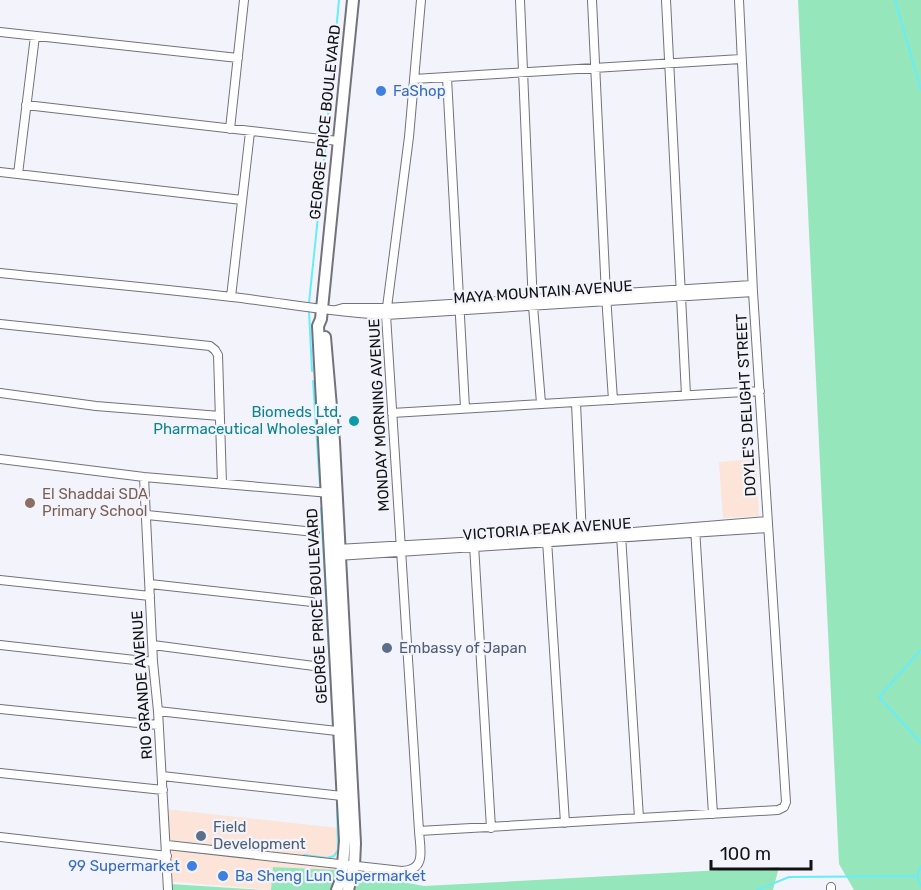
<svg xmlns="http://www.w3.org/2000/svg" width="921" height="890" viewBox="0 0 921 890" font-family="Rubik,sans-serif">
<style>
.commercial{fill:#fce4d9}
.green{fill:#96e6bb}
.lines{fill:none;stroke-linecap:round;stroke-linejoin:round}
.stream{stroke:#66edfc;stroke-width:2}
.minor-casing{stroke:#72727a;stroke-width:10}
.secondary-casing{stroke:#72727a;stroke-width:14}
.minor{stroke:#fff;stroke-width:8}
.secondary{stroke:#fff;stroke-width:10}
.shop-dot{fill:#3f7fe0;stroke:#f3f3fb;stroke-width:2}
.culture-dot{fill:#0f9aa8;stroke:#f3f3fb;stroke-width:2}
.education-dot{fill:#8d6e63;stroke:#f3f3fb;stroke-width:2}
.service-dot{fill:#5c6f8a;stroke:#f3f3fb;stroke-width:2}
.labels{text-anchor:middle;dominant-baseline:central;stroke-width:4.5;stroke-linejoin:round;paint-order:stroke}
.shop-label{font-size:15px;fill:#366cbe;stroke:#f3f3fb;text-anchor:start}
.street-label{font-size:15px;fill:#121215;stroke:#f3f3fb}
.culture-label{font-size:15px;fill:#0d838f;stroke:#f3f3fb;text-anchor:end}
.education-label{font-size:15px;fill:#785e54;stroke:#f3f3fb;text-anchor:start}
.service-label{font-size:15px;fill:#4e5e75;stroke:#f3f3fb;text-anchor:start}
</style>
<rect width="100%" height="100%" fill="#f3f3fb"/>
<path class="commercial" d="M756,459L759,516L723,518L719,462Z
M164,809L339,828L338,870L274,867L271,890L167,881Z"/>
<path class="green" d="M798,0H921V890H854L839,864Z
M273,867L338,870L424,886L779,867L773,890H271Z
M170,884L263,890H171Z"/>
<g class="lines">
<path class="stream" d="M895,0L921,90
M326,137L339,0
M309,303L325,149
M309,311L312,371
M313,381L320,486
M321,508L337,793
M921,650L879,697L921,743
M304,855L327,858L334,856L338,850L337,798
M921,866L917,876L921,886
M757,890L789,877L917,876"/>
<g class="minor-casing">
<path id="minor" d="M520,0L533,306L541,403
M592,0L606,295L613,400
M666,0L686,395
M0,32L238,58
M447,78L465,408
M414,79L741,59
M26,105L338,141
M230,129L244,0
M0,172L242,200
M18,174L35,36
M0,273C77,281 155,288 232,297C284,303 335,313 386,315L753,292
M231,297L250,132
M336,310L343,308H386L752,285
M0,324L210,346L215,350L218,355L222,484
M0,393L96,406L220,416
M576,403L582,537
M392,413L760,391
M0,459L144,477L330,493
M144,477L153,662L158,711L168,890
M147,515L315,532
M695,528L713,814
M621,535L639,818
M547,540L565,823
M474,545L491,828
M337,549L621,533L767,521
M337,556L767,528
M0,580L150,596
M150,584L312,602
M0,645L153,662
M153,645L314,666
M0,709L158,725
M158,711L337,731
M0,773L163,790
M162,776L342,796
M419,831L778,810L784,807L786,802L753,292L739,0
M0,837L167,856
M167,845L402,871C427,870 420,849 419,831L386,315L409,137L421,0
M831,890V887"/>
</g>
<g class="secondary-casing">
<path id="secondary" d="M325,337L334,442L355,843L354,866L348,890
M337,890L342,877L345,841L318,326L321,319L353,0"/>
</g>
<use href="#minor" class="minor"/>
<use href="#secondary" class="secondary"/>
</g>
<g class="shop-dot">
<circle cx="381" cy="91" r="6"/>
<circle cx="192" cy="866" r="6"/>
<circle cx="223" cy="876" r="6"/>
</g>
<circle class="culture-dot" cx="354" cy="421" r="6"/>
<circle class="education-dot" cx="30" cy="503" r="6"/>
<g class="service-dot">
<circle cx="387" cy="648" r="6"/>
<circle cx="201" cy="836" r="6"/>
</g>
<g class="labels">
<g class="shop-label">
<text x="393" y="91">FaShop</text>
<text x="180" y="866" text-anchor="end">99 Supermarket</text>
<text x="235" y="876">Ba Sheng Lun Supermarket</text>
</g>
<g class="street-label">
<text transform="translate(325 122) rotate(-84)">GEORGE PRICE BOULEVARD</text>
<text transform="translate(543 292) rotate(-4)">MAYA MOUNTAIN AVENUE</text>
<text transform="translate(746 405) rotate(-93)">DOYLE'S DELIGHT STREET</text>
<text transform="translate(379 415) rotate(-93)">MONDAY MORNING AVENUE</text>
<text transform="translate(547 529) rotate(-4)">VICTORIA PEAK AVENUE</text>
<text transform="translate(317 606) rotate(-93)">GEORGE PRICE BOULEVARD</text>
<text transform="translate(142 685) rotate(-94)">RIO GRANDE AVENUE</text>
</g>
<g class="culture-label">
<text x="342" y="412">Biomeds Ltd.<tspan x="342" dy="17">Pharmaceutical Wholesaler</tspan></text>
</g>
<g class="education-label">
<text x="42" y="494">El Shaddai SDA<tspan x="42" dy="17">Primary School</tspan></text>
</g>
<g class="service-label">
<text x="399" y="648">Embassy of Japan</text>
<text x="213" y="827">Field<tspan x="213" dy="17">Development</tspan></text>
</g>
</g>
<path d="M711 860v9h100v-9" fill="none" stroke="#121215" stroke-width="3"/>
<text x="720" y="860" font-size="18" fill="#121215" stroke="#f3f3fb" stroke-width="4.5" paint-order="stroke">100 m</text>
</svg>
